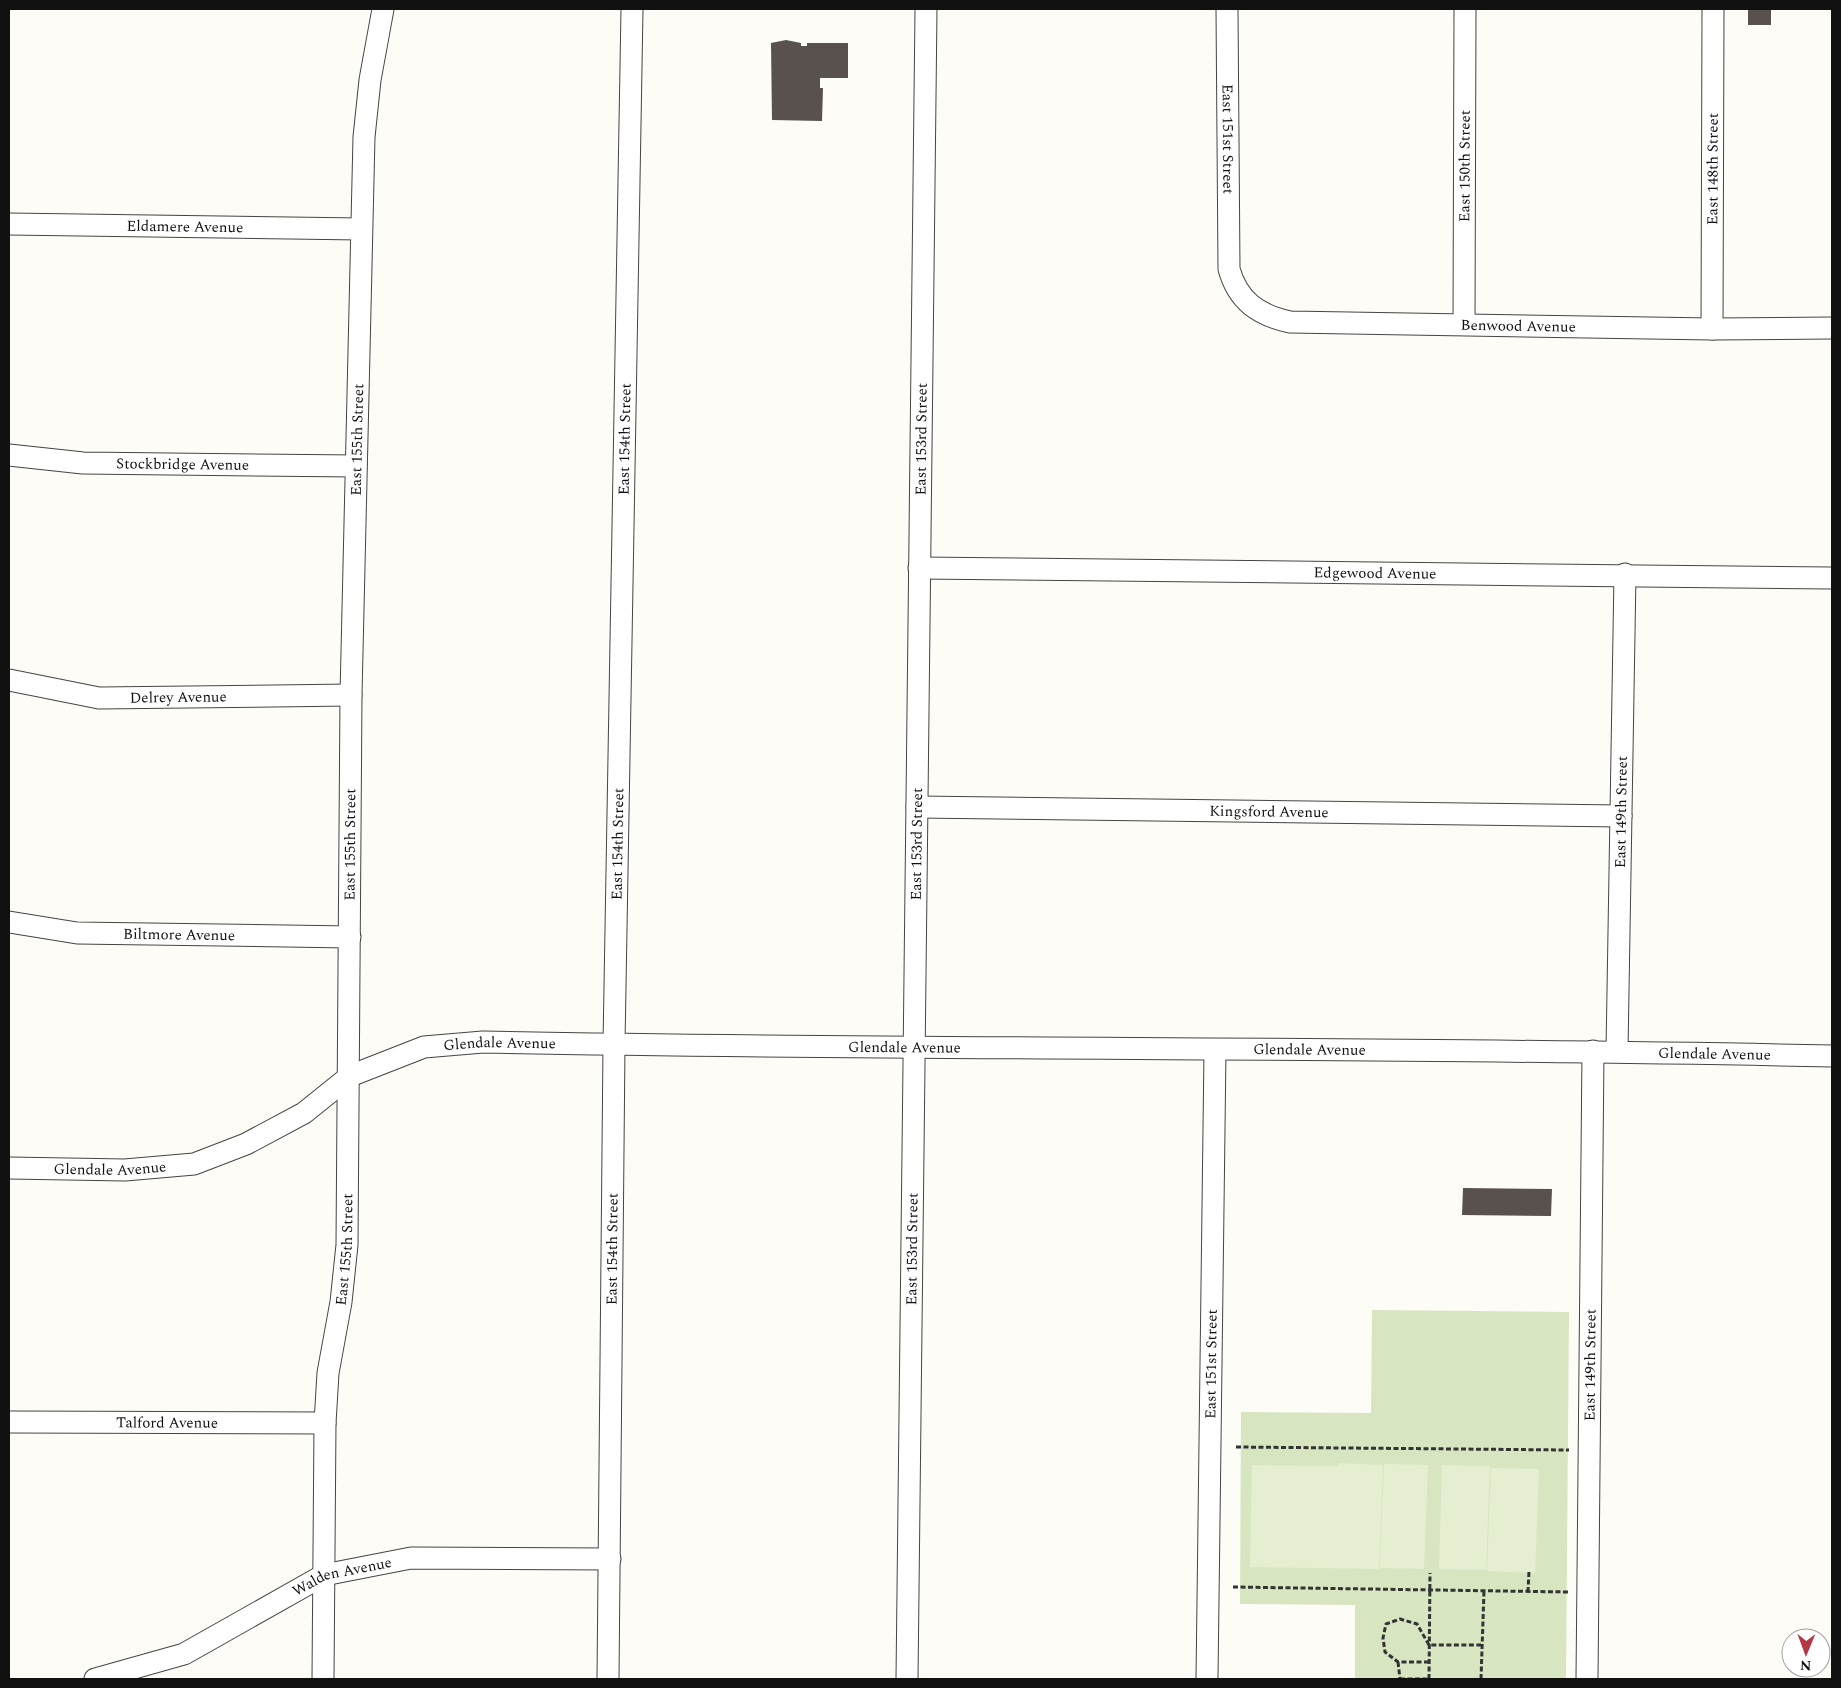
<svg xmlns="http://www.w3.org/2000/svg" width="1841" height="1688" viewBox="0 0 1841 1688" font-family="Spectral,serif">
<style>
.green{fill:#d7e6c1}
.pitch{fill:#e6eed2}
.building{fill:#58514e}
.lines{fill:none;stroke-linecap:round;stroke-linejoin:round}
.street-casing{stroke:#444;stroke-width:23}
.path{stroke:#333;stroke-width:3;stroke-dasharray:5 2.5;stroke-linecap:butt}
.street{stroke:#fff;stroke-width:21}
.labels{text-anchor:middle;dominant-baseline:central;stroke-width:5;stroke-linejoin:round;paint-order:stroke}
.street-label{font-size:15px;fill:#111;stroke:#fff}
</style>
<rect width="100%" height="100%" fill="#fefcf6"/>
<path class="green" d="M1372,1310L1569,1312L1566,1679H1355V1605L1240,1604L1241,1412L1371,1413Z"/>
<path class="pitch" d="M1339,1463L1383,1465L1379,1569L1250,1567L1252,1465L1338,1466Z
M1384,1464L1428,1465L1424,1569L1380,1568Z
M1442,1465L1490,1466L1486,1570L1439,1569Z
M1491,1468L1539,1469L1535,1573L1487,1571Z"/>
<path class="building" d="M1748,9H1771V25H1748Z
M786,40L801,43V46H807V43H848V78H820V88H823L822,121L772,120L771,43Z
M1463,1188L1552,1189L1551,1216L1462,1215Z"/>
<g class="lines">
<g class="street-casing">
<g id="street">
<path id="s1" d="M1227,9L1229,269C1238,301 1258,315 1290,322L1712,329L1832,328"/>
<path id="s2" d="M9,224L361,229"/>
<path id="s3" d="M1464,324L1465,9"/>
<path id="s4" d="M1712,329L1713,9"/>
<path id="s5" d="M9,455L83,463L356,466"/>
<path id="s6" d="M919,568L1832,578"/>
<path id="s7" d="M9,680L99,698L351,695"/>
<path id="s8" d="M917,807L1621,816"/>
<path id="s9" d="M9,922L77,933L350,937"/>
<path id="s10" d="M1617,1051L1625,574"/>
<path id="s11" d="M9,1168L125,1170L194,1164L246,1144L304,1113L350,1076L424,1047L483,1042C932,1051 1382,1046 1832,1056"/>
<path id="s12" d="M9,1422L325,1423"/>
<path id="s13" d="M95,1679L184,1654L324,1575L411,1558L610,1559"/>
<path id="s14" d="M323,1679L325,1423L328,1373L341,1302L347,1245L351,695L364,137L370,80L383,9"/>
<path id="s15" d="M608,1679L614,1044L632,9"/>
<path id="s16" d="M907,1679L926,9"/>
<path id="s17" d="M1207,1679L1215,1050"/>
<path id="s18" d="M1587,1679L1593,1051"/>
</g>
</g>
<path class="path" d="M1236,1447L1569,1450
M1233,1587L1569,1592
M1528,1592L1529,1571
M1398,1662L1400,1679
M1429,1662H1398L1385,1652L1383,1638L1386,1624L1400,1619L1417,1624L1429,1645H1482
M1400,1679H1427
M1429,1679L1430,1573
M1481,1679L1484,1591"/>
<use href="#street" class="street"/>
</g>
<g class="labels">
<g class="street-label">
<text stroke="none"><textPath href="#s1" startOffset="130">East 151st Street</textPath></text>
<text stroke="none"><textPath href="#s3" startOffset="158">East 150th Street</textPath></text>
<text stroke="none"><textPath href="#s4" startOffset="160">East 148th Street</textPath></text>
<text stroke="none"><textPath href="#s2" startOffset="176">Eldamere Avenue</textPath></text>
<text stroke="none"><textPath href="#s1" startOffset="574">Benwood Avenue</textPath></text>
<text stroke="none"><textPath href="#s14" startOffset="1241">East 155th Street</textPath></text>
<text stroke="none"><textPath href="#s15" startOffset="1240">East 154th Street</textPath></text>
<text stroke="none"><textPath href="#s16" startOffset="1240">East 153rd Street</textPath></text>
<text stroke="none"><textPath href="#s5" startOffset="174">Stockbridge Avenue</textPath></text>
<text stroke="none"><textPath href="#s6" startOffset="456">Edgewood Avenue</textPath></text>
<text stroke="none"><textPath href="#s7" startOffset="171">Delrey Avenue</textPath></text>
<text stroke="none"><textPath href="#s8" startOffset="352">Kingsford Avenue</textPath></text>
<text stroke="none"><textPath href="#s10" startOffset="239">East 149th Street</textPath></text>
<text stroke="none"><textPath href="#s14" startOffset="836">East 155th Street</textPath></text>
<text stroke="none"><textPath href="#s15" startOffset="835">East 154th Street</textPath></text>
<text stroke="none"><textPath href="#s16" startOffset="835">East 153rd Street</textPath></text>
<text stroke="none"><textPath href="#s9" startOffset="171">Biltmore Avenue</textPath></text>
<text stroke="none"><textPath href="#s11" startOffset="521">Glendale Avenue</textPath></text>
<text stroke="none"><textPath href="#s11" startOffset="926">Glendale Avenue</textPath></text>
<text stroke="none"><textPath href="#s11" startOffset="1331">Glendale Avenue</textPath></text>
<text stroke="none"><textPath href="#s11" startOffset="1736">Glendale Avenue</textPath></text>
<text stroke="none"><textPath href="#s11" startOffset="101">Glendale Avenue</textPath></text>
<text stroke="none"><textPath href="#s14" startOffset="431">East 155th Street</textPath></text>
<text stroke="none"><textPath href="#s15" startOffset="430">East 154th Street</textPath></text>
<text stroke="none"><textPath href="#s16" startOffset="430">East 153rd Street</textPath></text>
<text stroke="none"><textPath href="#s17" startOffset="315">East 151st Street</textPath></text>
<text stroke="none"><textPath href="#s18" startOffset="314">East 149th Street</textPath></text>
<text stroke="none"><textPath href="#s12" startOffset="158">Talford Avenue</textPath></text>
<text stroke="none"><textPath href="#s13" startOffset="270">Walden Avenue</textPath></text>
</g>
</g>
<rect width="1841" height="1688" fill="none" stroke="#111111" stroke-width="20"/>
<g transform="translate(1806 1653) rotate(181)"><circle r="24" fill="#ffffff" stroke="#a0a0a0"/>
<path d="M0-4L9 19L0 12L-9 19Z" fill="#b33745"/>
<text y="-8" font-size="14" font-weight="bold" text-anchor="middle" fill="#111111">N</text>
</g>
</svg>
